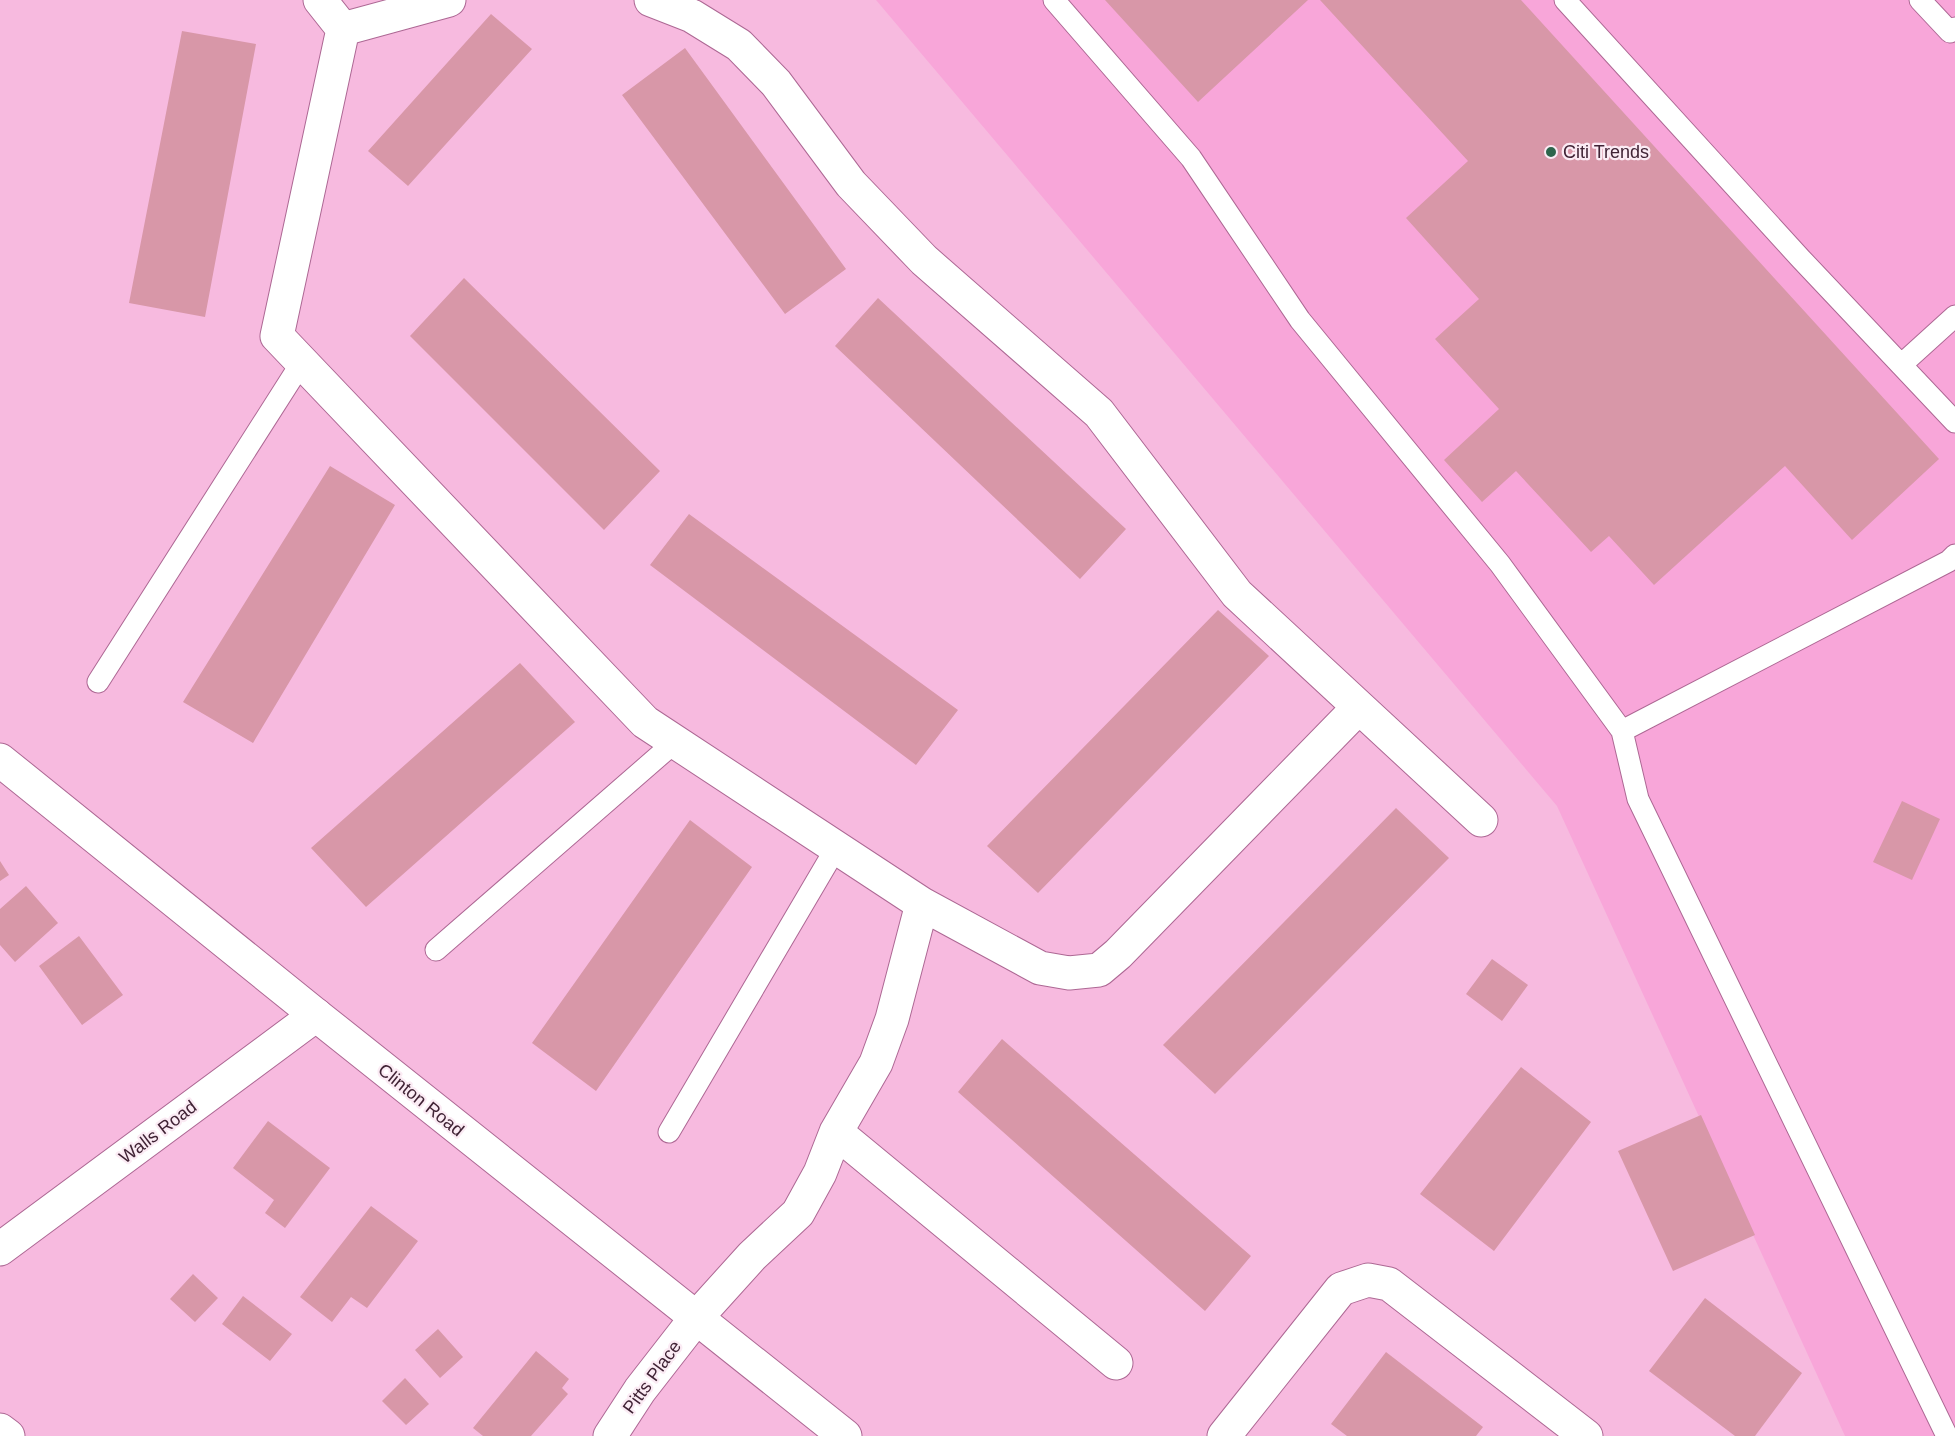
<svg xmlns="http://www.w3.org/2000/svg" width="1955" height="1436" viewBox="0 0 1955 1436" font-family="Helvetica,sans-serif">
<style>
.built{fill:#f8a6d9}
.building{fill:#d897a8}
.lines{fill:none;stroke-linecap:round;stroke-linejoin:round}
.service-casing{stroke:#ad6894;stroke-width:23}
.minor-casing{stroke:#ad6894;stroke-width:35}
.tertiary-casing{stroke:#ad6894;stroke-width:35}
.service{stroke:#fff;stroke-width:21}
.minor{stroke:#fff;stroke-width:33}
.tertiary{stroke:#fff;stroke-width:33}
.poi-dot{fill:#2e654c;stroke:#fbebf4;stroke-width:2}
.labels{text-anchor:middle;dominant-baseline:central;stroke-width:4.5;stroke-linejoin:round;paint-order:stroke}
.poi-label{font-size:18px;fill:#402335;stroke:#fbebf4;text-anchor:start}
.street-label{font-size:18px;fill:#402335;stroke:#fbebf4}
</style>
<rect width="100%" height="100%" fill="#f7badf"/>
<path class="built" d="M876,0H1955V1436H1845L1557,806Z"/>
<path class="building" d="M1105,0H1308L1198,102Z
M1320,0H1521L1939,459L1852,540L1785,466L1654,585L1609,536L1591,552L1516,471L1482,502L1444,460L1499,409L1435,339L1479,299L1406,218L1468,161Z
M491,14L532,49L408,186L368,151Z
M182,31L256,44L205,317L129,303Z
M685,48L846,269L785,314L622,95Z
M464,278L660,471L604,530L410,336Z
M878,298L1126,529L1080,579L835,346Z
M330,466L395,505L253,743L183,702Z
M689,514L958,710L916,765L650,565Z
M1218,610L1269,656L1038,893L987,846Z
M520,663L575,722L366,907L311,848Z
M1902,801L1940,819L1912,880L1873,862Z
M1396,808L1449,858L1215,1094L1163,1045Z
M690,820L752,867L596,1091L532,1043Z
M0,861L9,875L0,881Z
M26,886L58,923L15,962L0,945V909Z
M79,936L123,995L82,1025L39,966Z
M1492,959L1528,985L1502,1021L1466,994Z
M1002,1039L1251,1256L1205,1311L958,1092Z
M1521,1067L1591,1122L1494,1251L1420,1194Z
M1701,1115L1755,1235L1673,1271L1618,1151Z
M268,1121L330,1168L285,1228L265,1213L274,1200L233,1168Z
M371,1206L418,1241L367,1308L351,1297L332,1322L300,1297Z
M193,1274L218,1298L195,1322L170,1299Z
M243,1296L292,1334L270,1361L222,1324Z
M1705,1298L1802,1373L1755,1436H1735L1649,1371Z
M438,1329L463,1357L440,1378L415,1350Z
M536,1351L569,1379L562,1388L568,1394L531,1436H483L473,1428Z
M1386,1352L1483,1427L1476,1436H1347L1331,1424Z
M405,1378L429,1404L406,1425L382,1401Z"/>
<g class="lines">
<g class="service-casing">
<path id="service" d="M1054,0L1191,158L1300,320L1500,564L1622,731L1638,799L1947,1436
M1565,0L1801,259L1955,422
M1920,0L1950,32L1955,28
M1901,365L1955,316
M98,682L302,362
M1622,731L1949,561L1955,555
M436,950L675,742
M669,1132L836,848"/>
</g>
<g class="minor-casing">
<path id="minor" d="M320,0L343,29L277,336L645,722L922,904L1040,968L1069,973L1099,970L1118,954L1359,707
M651,0L692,16L739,45L776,83L851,184L924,260L1099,413L1237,594L1481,820
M343,29L449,0
M836,1132L1116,1363
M0,1249L316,1015
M0,1430L8,1436
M610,1436L640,1390L696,1318L752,1256L798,1213L820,1173L836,1132L876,1063L892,1019L922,904
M1224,1436L1341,1289L1368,1280L1389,1284L1586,1436"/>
</g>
<g class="tertiary-casing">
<path id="tertiary" d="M0,760L316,1015L845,1436"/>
</g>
<use href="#service" class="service"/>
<use href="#minor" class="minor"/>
<use href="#tertiary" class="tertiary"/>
</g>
<circle class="poi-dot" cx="1551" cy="152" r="6"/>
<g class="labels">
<g class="poi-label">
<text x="1563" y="152">Citi Trends</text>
</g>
<g class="street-label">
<text transform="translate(421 1100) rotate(39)">Clinton Road</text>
<text transform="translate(158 1132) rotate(-37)">Walls Road</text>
<text transform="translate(652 1377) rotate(-54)">Pitts Place</text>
</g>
</g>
</svg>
